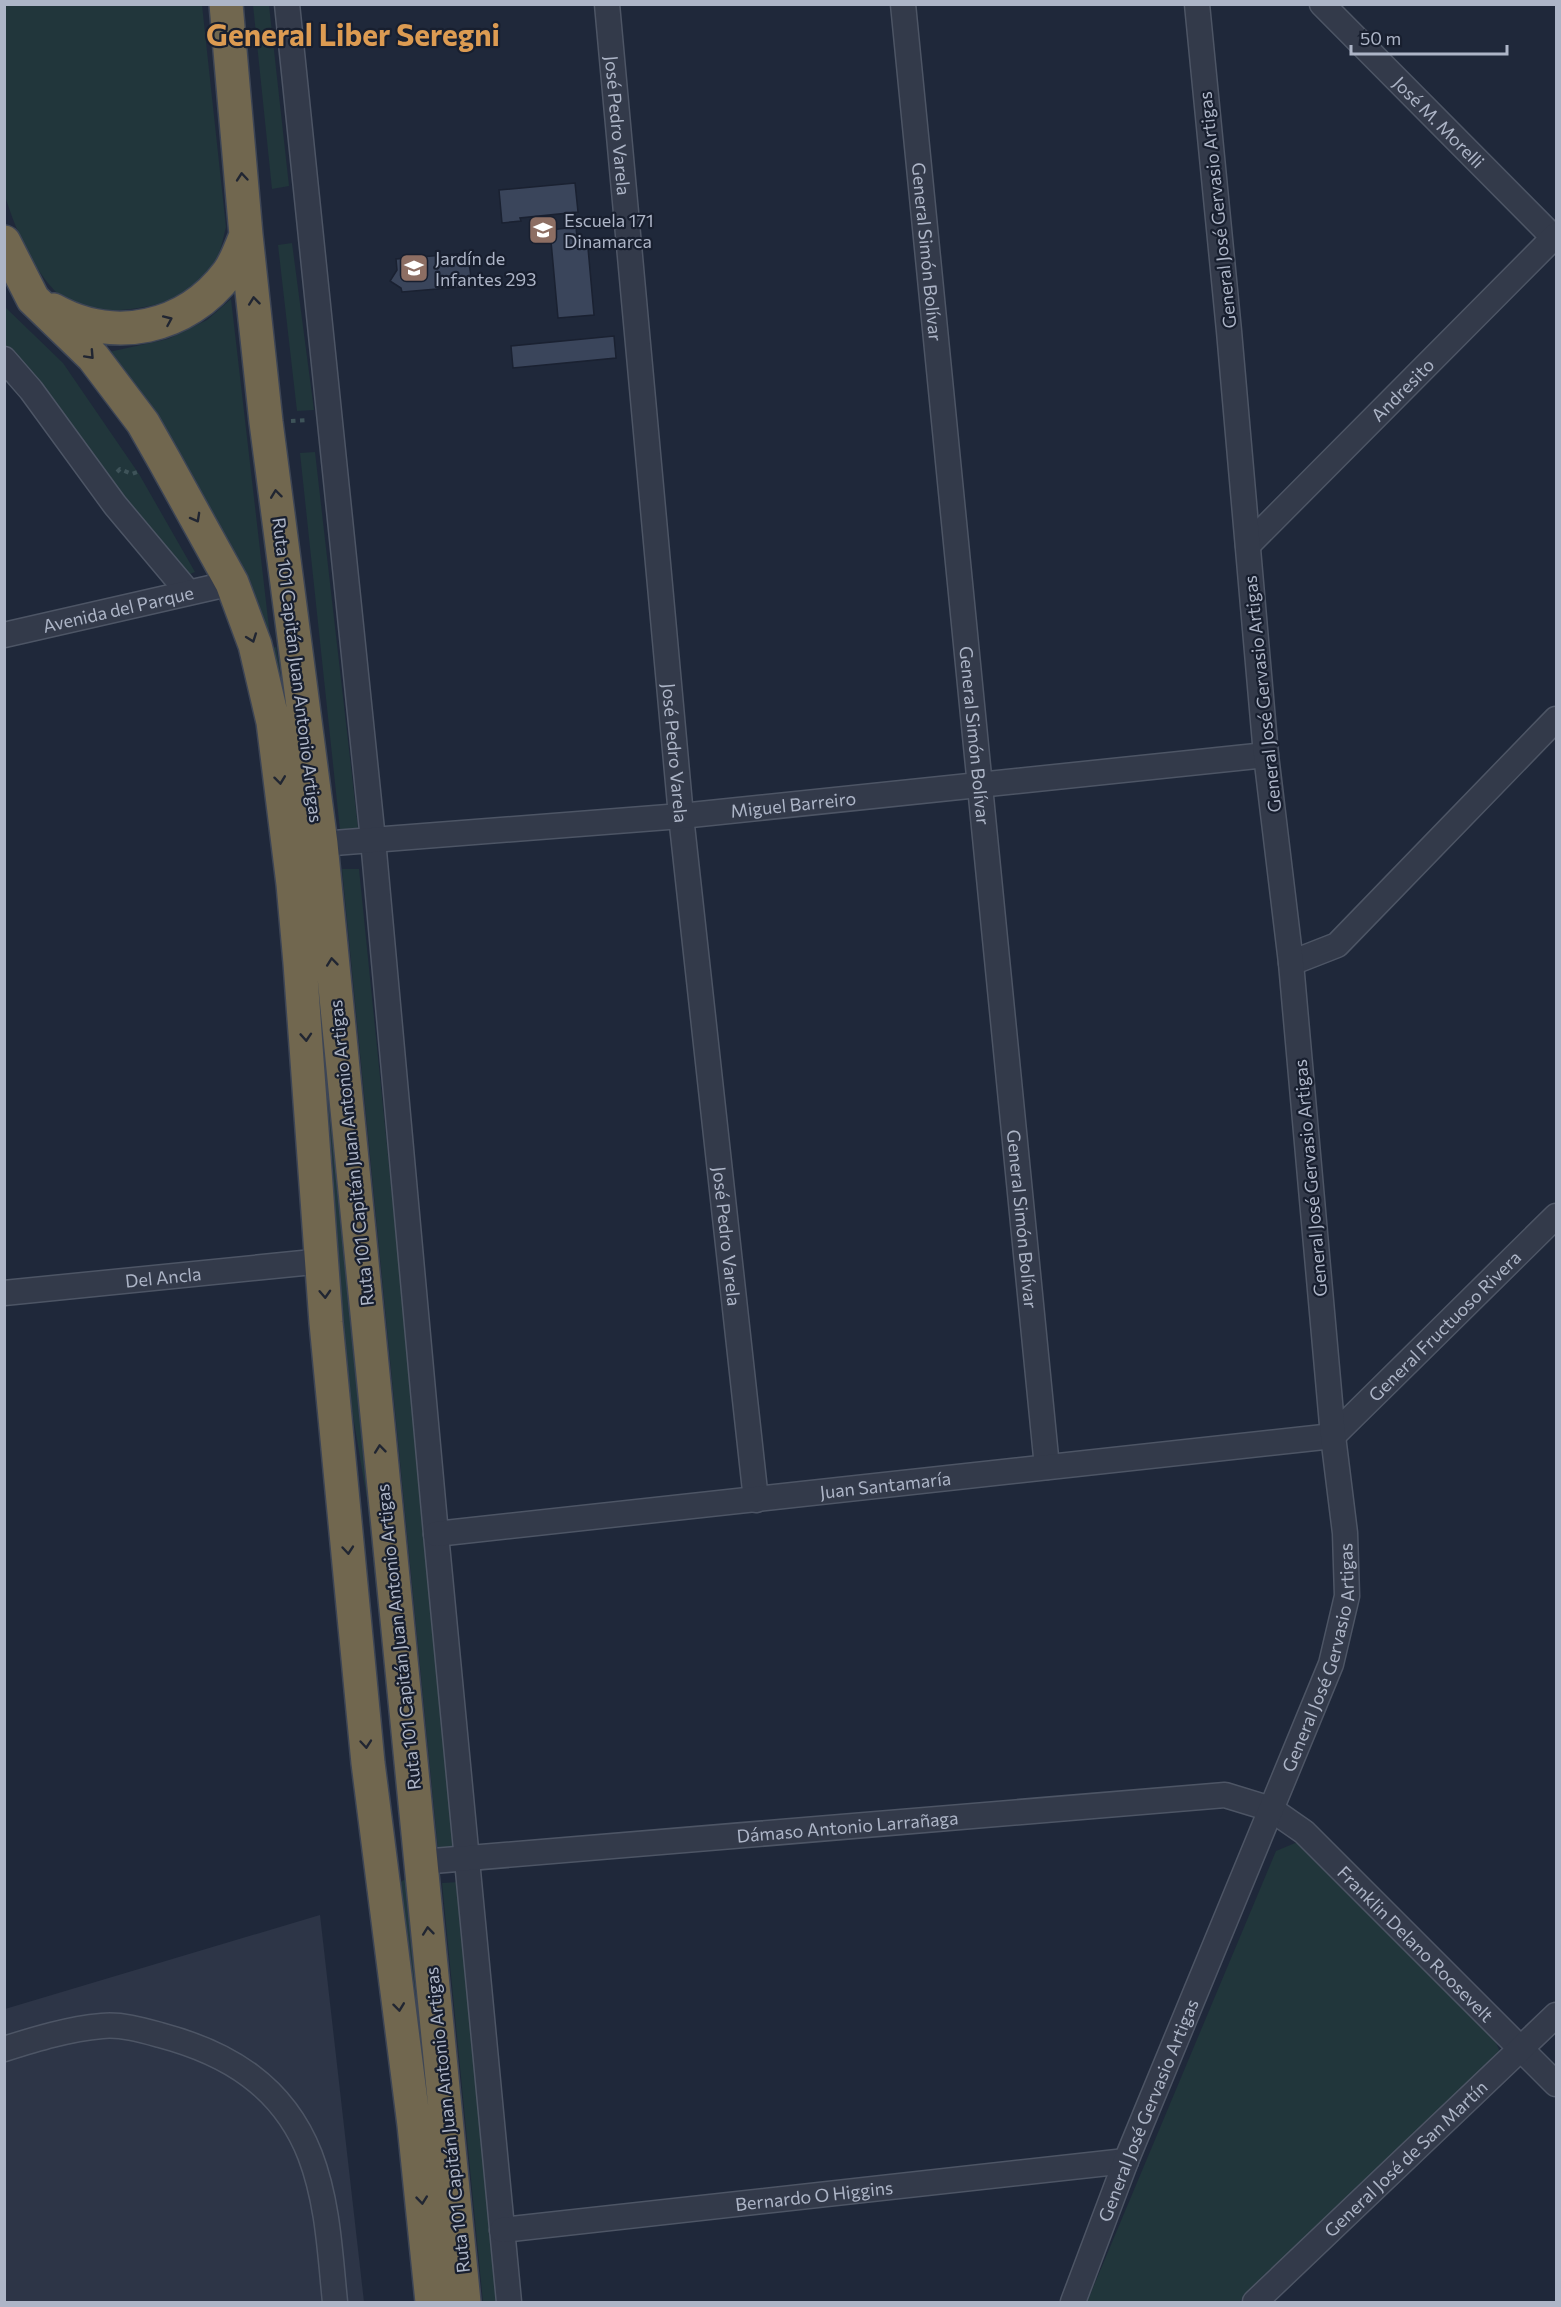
<svg xmlns="http://www.w3.org/2000/svg" width="1561" height="2307" viewBox="0 0 1561 2307" font-family="Commissioner,sans-serif">
<style>
.airport{fill:#2d3547}
.green{fill:#21363b}
.building{fill:#3a455b;stroke:#1a2131;stroke-width:1.5}
.lines{fill:none;stroke-linecap:round;stroke-linejoin:round}
.minor-casing{stroke:#4d5565;stroke-width:27}
.highway-casing{stroke:#3d4555;stroke-width:36}
.path{stroke:#3e5359;stroke-width:4;stroke-dasharray:4.5 4.5;stroke-linecap:butt}
.minor{stroke:#333a4a;stroke-width:24}
.highway{stroke:#71674f;stroke-width:33}
.oneway{stroke:#212632}
.labels{text-anchor:middle;dominant-baseline:central;stroke-width:4.5;stroke-linejoin:round;paint-order:stroke}
.street-label{font-size:18px;fill:#adb5c7;stroke:#181f2f}
.poi-label{font-size:18px;fill:#adb5c7;stroke:#181f2f;text-anchor:start}
.town-label{font-size:30px;font-weight:bold;fill:#dc9b52;stroke:#181f2f}
</style>
<rect width="100%" height="100%" fill="#1f283a"/>
<path class="airport" d="M320,1915L364,2302H5V2009Z"/>
<path class="green" d="M4,5H202L226,227C223,238 221,253 214,262C209,270 186,293 178,297C148,310 86,320 59,295C32,269 16,231 5,196Z
M253,5H269L289,186L272,189Z
M292,243L314,410L297,411L278,245Z
M231,299L271,645C223,545 181,438 109,352L168,339L207,320Z
M4,306L63,363L139,474L195,572L190,574L131,507L5,350Z
M315,452L358,828L340,830L300,453Z
M276,647L299,774L407,1844L402,1845L367,1499L342,1351L334,1240L333,1166L270,648Z
M342,869H359L458,1849L438,1850Z
M1300,1841L1494,2038L1500,2052L1239,2302H1087L1276,1851Z
M407,1878L453,2302L399,1883Z
M459,1882L498,2302H483L442,1883Z"/>
<path class="building" d="M575,183L578,212L520,218L521,221L502,223L499,190Z
M576,227L578,248H588L594,315L558,318L550,230Z
M468,253L472,286L402,292L401,288L390,281L397,270L396,259Z
M614,336L616,358L513,368L511,346Z"/>
<g class="lines">
<g class="minor-casing">
<g id="minor">
<path d="M287,4L373,840L436,1534L509,2302"/>
<path id="s1" d="M607,4L681,816L756,1500"/>
<path id="s2" d="M903,4L1047,1467"/>
<path id="s3" d="M1322,4L1556,240"/>
<path d="M4,359L31,390L115,505L188,592"/>
<path id="s4" d="M1248,545L1556,235"/>
<path id="s5" d="M4,635L232,583"/>
<path id="s6" d="M321,844L681,816L1266,755"/>
<path d="M1291,963L1337,945L1556,719"/>
<path id="s7" d="M4,1293L323,1261"/>
<path id="s8" d="M436,1534L1333,1436L1556,1216"/>
<path id="s9" d="M421,1862L1225,1795L1271,1809L1304,1832L1556,2084"/>
<path d="M4,2049C36,2039 68,2029 102,2026C121,2024 142,2030 160,2035C228,2053 283,2086 310,2155C328,2202 330,2253 335,2302"/>
<path id="s10" d="M502,2230L1126,2161"/>
<path id="s11" d="M1073,2302L1126,2161L1331,1664L1347,1596L1345,1533L1333,1436L1291,963L1266,755L1229,331L1197,4"/>
<path id="s12" d="M1255,2302L1556,2015"/>
</g>
</g>
<g class="highway-casing">
<path id="highway" d="M226,4L246,235L266,422L321,844L464,2302
M4,242L33,299L93,357L143,423L164,460L232,583L255,645L273,722L293,884L300,963L326,1323L368,1763L414,2125L432,2302
M53,310C114,344 186,329 228,273C236,262 241,247 246,235"/>
</g>
<path class="path" d="M291,421L308,420
M117,472L120,469L132,474L140,471"/>
<use href="#minor" class="minor"/>
<use href="#highway" class="highway"/>
</g>
<defs><path id="oneway-chevron" d="M-2-3.5L2.5 0L-2 3.5" fill="none" stroke-width="1.6" stroke-linecap="round" stroke-linejoin="round" transform="scale(1.5)"/></defs>
<g class="oneway">
<use href="#oneway-chevron" transform="translate(242 177) rotate(-95)"/>
<use href="#oneway-chevron" transform="translate(254 301) rotate(-96)"/>
<use href="#oneway-chevron" transform="translate(168 320) rotate(-24)"/>
<use href="#oneway-chevron" transform="translate(90 355) rotate(47)"/>
<use href="#oneway-chevron" transform="translate(276 494) rotate(-97)"/>
<use href="#oneway-chevron" transform="translate(196 518) rotate(61)"/>
<use href="#oneway-chevron" transform="translate(252 638) rotate(70)"/>
<use href="#oneway-chevron" transform="translate(280 780) rotate(83)"/>
<use href="#oneway-chevron" transform="translate(332 962) rotate(-96)"/>
<use href="#oneway-chevron" transform="translate(306 1037) rotate(86)"/>
<use href="#oneway-chevron" transform="translate(325 1294) rotate(87)"/>
<use href="#oneway-chevron" transform="translate(380 1449) rotate(-96)"/>
<use href="#oneway-chevron" transform="translate(348 1550) rotate(85)"/>
<use href="#oneway-chevron" transform="translate(366 1744) rotate(85)"/>
<use href="#oneway-chevron" transform="translate(428 1931) rotate(-96)"/>
<use href="#oneway-chevron" transform="translate(399 2007) rotate(83)"/>
<use href="#oneway-chevron" transform="translate(422 2200) rotate(84)"/>
</g>
<defs>
<g id="school-square" transform="scale(1.5)"><rect x="-9" y="-9" width="18" height="18" rx="4" fill="#8d6e63" stroke="#181f2f"/><path d="M0-5L7-2L0 1L-7-2ZM-4 1L0 2.5L4 1V4Q0 6-4 4Z" fill="#fff"/></g>
</defs>
<g fill-rule="evenodd">
<use href="#school-square" x="543" y="230"/>
<use href="#school-square" x="414" y="268"/>
</g>
<g class="labels">
<g class="street-label">
<text stroke="none"><textPath href="#s3" startOffset="166">José M. Morelli</textPath></text>
<text stroke="none"><textPath href="#s1" startOffset="122">José Pedro Varela</textPath></text>
<text transform="translate(1217 210) rotate(-96)">General José Gervasio Artigas</text>
<text stroke="none"><textPath href="#s2" startOffset="249">General Simón Bolívar</textPath></text>
<text stroke="none"><textPath href="#s4" startOffset="219">Andresito</textPath></text>
<text stroke="none"><textPath href="#s5" startOffset="117">Avenida del Parque</textPath></text>
<text transform="translate(298 670) rotate(83)">Ruta 101 Capitán Juan Antonio Artigas</text>
<text transform="translate(1262 694) rotate(-96)">General José Gervasio Artigas</text>
<text stroke="none"><textPath href="#s2" startOffset="735">General Simón Bolívar</textPath></text>
<text stroke="none"><textPath href="#s1" startOffset="752">José Pedro Varela</textPath></text>
<text stroke="none"><textPath href="#s6" startOffset="474">Miguel Barreiro</textPath></text>
<text transform="translate(351 1153) rotate(-96)">Ruta 101 Capitán Juan Antonio Artigas</text>
<text transform="translate(1310 1178) rotate(-95)">General José Gervasio Artigas</text>
<text stroke="none"><textPath href="#s2" startOffset="1221">General Simón Bolívar</textPath></text>
<text stroke="none"><textPath href="#s1" startOffset="1238">José Pedro Varela</textPath></text>
<text stroke="none"><textPath href="#s7" startOffset="160">Del Ancla</textPath></text>
<text stroke="none"><textPath href="#s8" startOffset="1059">General Fructuoso Rivera</textPath></text>
<text stroke="none"><textPath href="#s8" startOffset="452">Juan Santamaría</textPath></text>
<text transform="translate(398 1637) rotate(-96)">Ruta 101 Capitán Juan Antonio Artigas</text>
<text stroke="none"><textPath href="#s11" startOffset="692">General José Gervasio Artigas</textPath></text>
<text stroke="none"><textPath href="#s9" startOffset="428">Dámaso Antonio Larrañaga</textPath></text>
<text stroke="none"><textPath href="#s9" startOffset="1053">Franklin Delano Roosevelt</textPath></text>
<text stroke="none"><textPath href="#s11" startOffset="206">General José Gervasio Artigas</textPath></text>
<text transform="translate(447 2120) rotate(-96)">Ruta 101 Capitán Juan Antonio Artigas</text>
<text stroke="none"><textPath href="#s12" startOffset="208">General José de San Martín</textPath></text>
<text stroke="none"><textPath href="#s10" startOffset="314">Bernardo O Higgins</textPath></text>
</g>
<g class="poi-label">
<text x="564" y="220">Escuela 171<tspan x="564" dy="21">Dinamarca</tspan></text>
<text x="435" y="258">Jardín de<tspan x="435" dy="21">Infantes 293</tspan></text>
</g>
<g class="town-label">
<text x="353" y="33">General Liber Seregni</text>
</g>
</g>
<rect width="1561" height="2307" fill="none" stroke="#adb5c7" stroke-width="12"/>
<path d="M1351 45v9h156v-9" fill="none" stroke="#adb5c7" stroke-width="3"/>
<text x="1360" y="45" font-size="18" fill="#adb5c7" stroke="#181f2f" stroke-width="4.5" paint-order="stroke">50 m</text>
</svg>
